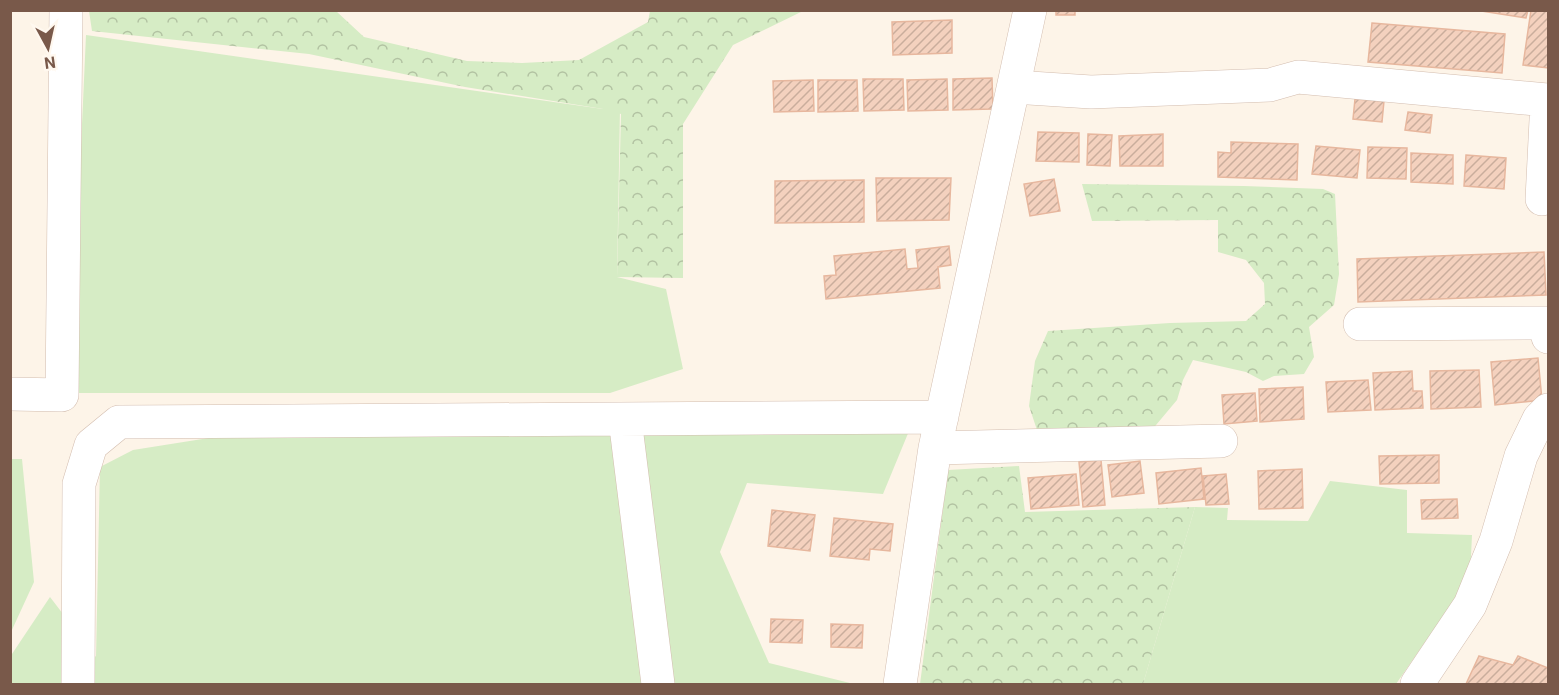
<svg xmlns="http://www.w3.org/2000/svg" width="1559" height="695" viewBox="0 0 1559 695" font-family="Roboto,sans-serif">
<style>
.grass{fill:#d6ecc5}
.forest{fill:url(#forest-crowns)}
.building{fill:url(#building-hatch);stroke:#e7b79e;stroke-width:1.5}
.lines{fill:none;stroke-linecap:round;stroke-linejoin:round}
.minor-casing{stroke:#d3bdaf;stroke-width:34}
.minor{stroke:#fff;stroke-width:33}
</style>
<defs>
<pattern id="forest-crowns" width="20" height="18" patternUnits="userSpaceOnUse" patternTransform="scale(1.5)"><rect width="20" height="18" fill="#d6ecc5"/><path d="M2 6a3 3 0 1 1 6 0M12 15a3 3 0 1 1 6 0" fill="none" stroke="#b2c2a2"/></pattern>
<pattern id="building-hatch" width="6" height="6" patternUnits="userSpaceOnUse" patternTransform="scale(1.5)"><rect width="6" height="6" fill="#f4d1be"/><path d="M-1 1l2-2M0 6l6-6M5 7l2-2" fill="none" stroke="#caad9c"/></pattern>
</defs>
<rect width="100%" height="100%" fill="#fdf4e8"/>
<path class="grass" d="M86,35L603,109H620L617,277L666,289L683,369L610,393H70Z
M259,430L909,431L883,494L747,483L720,552L769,663L854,684H11L10,657L50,597L96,657L100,467L133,450Z
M11,459H22L34,582L11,632Z
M1330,481L1407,490V533L1472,535L1470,577L1396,684H1143L1195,507L1228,508L1227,520L1308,521Z"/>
<path class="forest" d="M89,11H336L364,37L467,61L522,63L579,60L648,22L650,11H803L733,45L683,124V278L617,277L621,114L603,109L465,87L309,54L92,31Z
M1082,184L1244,186L1323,189L1335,194L1339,274L1334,305L1309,327L1314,357L1304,374L1274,376L1263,381L1246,372L1193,360L1183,380L1177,400L1151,431L1037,430L1029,406L1035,361L1048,331L1170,323L1246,321L1265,304L1264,283L1246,260L1218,252V220L1092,221Z
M1019,466L1025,512L1195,507L1143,684H920L948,470Z"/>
<path class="building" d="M1056,10H1075V15H1056Z
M1475,10H1528L1526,18Z
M1531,10H1548V68L1523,65Z
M952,20V53L893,55L892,22Z
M1372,23L1505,34L1502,73L1368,62Z
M992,78L993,109L953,110V79Z
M863,79H903L904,110L864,111Z
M947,79L948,110L908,111L907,80Z
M813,80L814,111L774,112L773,81Z
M818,80H857L858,111L818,112Z
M1355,99L1384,101L1382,122L1353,119Z
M1408,112L1432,115L1430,133L1405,130Z
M1038,132L1079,133V162L1036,161Z
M1088,134L1112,135L1110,166L1087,165Z
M1163,134V166H1120L1119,136Z
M1231,142L1298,144L1297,180L1218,177V152L1231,153Z
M1316,146L1360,150L1357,178L1312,174Z
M1368,147L1407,148L1406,179L1367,178Z
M1411,153L1453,155V184L1411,182Z
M1466,155L1506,158L1504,189L1464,186Z
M876,178H951L949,220L877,221Z
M1054,179L1060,211L1030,216L1024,184Z
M864,180V222L775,223V181Z
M949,246L951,265L938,267L940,288L826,299L824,276L836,275L834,256L905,249L907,269L918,268L916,250Z
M1544,252L1546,295L1358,302L1357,259Z
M1538,358L1542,400L1495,405L1491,362Z
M1479,370L1481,407L1431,409L1430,371Z
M1412,371L1413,391H1422L1423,408L1375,410L1373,373Z
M1368,380L1371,410L1328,412L1326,382Z
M1303,387L1304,419L1260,422L1259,389Z
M1255,393L1257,421L1224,424L1222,395Z
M1439,455V483L1380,484L1379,456Z
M1101,460L1105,505L1083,507L1079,462Z
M1140,461L1144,493L1112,497L1108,465Z
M1201,468L1204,499L1159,504L1156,473Z
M1302,469L1303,508L1259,509L1258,471Z
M1076,474L1079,505L1031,509L1028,478Z
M1226,474L1229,504L1206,505L1203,476Z
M1457,499L1458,518L1422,519L1421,500Z
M772,510L815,515L810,551L768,546Z
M834,518L893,524L890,551L870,549L869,560L830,556Z
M771,619L803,620L802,643L770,642Z
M831,624L863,625L862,648L831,647Z
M1479,656L1513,665L1518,656L1548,668V684H1466Z"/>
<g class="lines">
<g class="minor-casing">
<path id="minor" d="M1014,87L1091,92L1270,85L1298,77L1547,100L1542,199
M1360,324L1546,323L1548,337
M10,394L62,395L66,10
M625,419L658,684
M935,448L1221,441
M78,684L79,484L91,445L119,422L942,417
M900,684L935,448L1030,10
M1417,684L1470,605L1496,541L1521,456L1539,419L1548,410"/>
</g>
<use href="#minor" class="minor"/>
</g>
<rect width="1559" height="695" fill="none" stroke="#79594a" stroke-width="24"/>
<g transform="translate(48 48) rotate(172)" stroke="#fff8ef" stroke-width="4.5" paint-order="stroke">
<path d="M0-4.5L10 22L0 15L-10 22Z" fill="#79594a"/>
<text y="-9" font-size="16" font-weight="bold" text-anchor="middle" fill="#79594a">N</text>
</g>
</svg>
